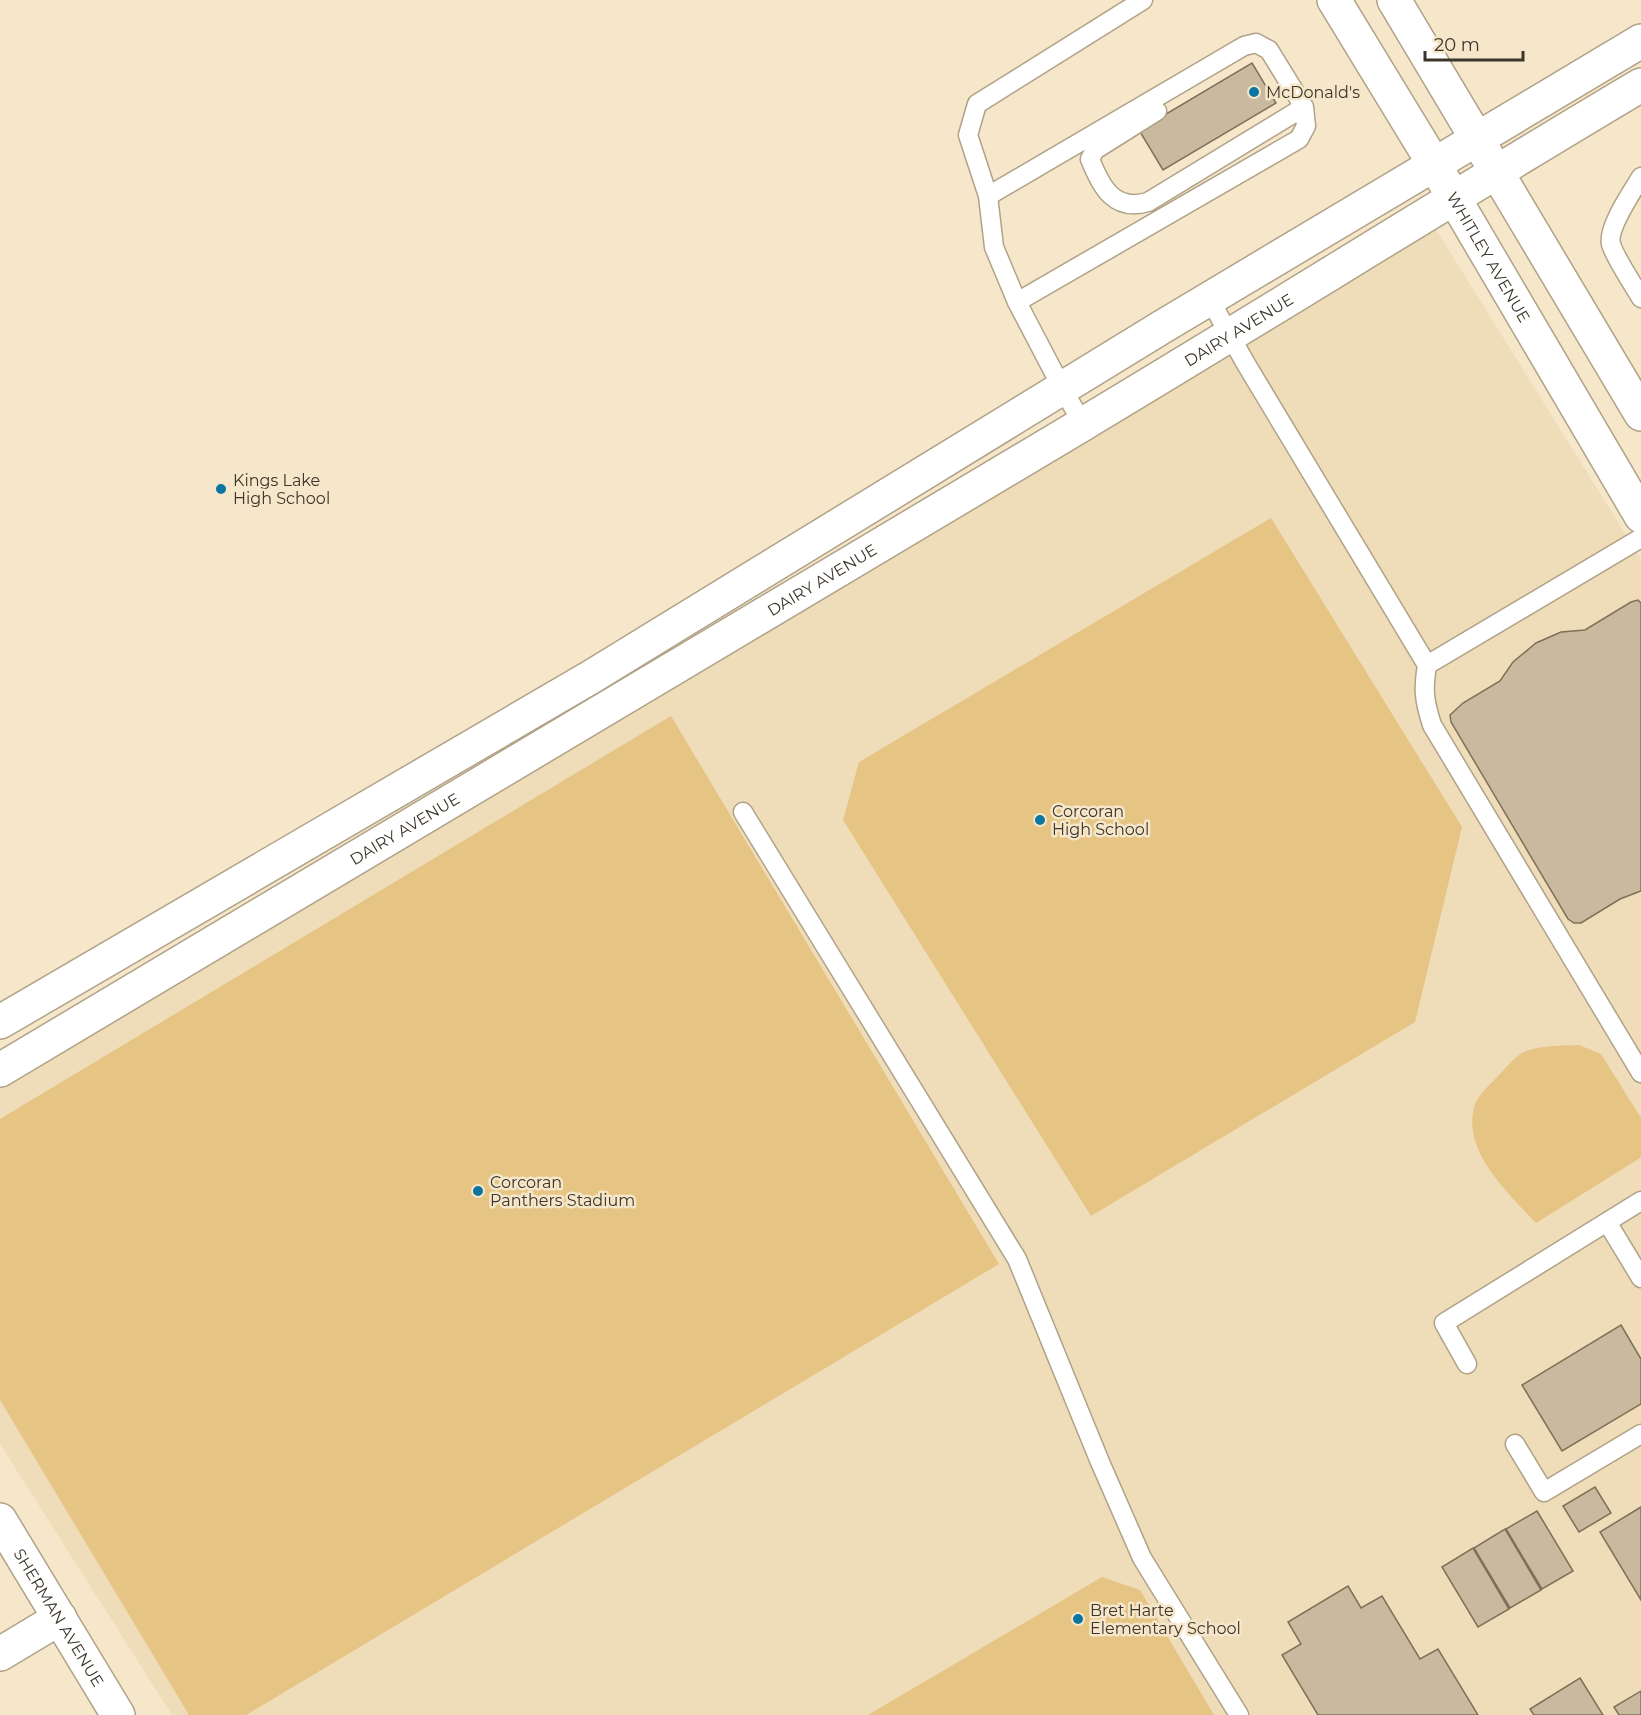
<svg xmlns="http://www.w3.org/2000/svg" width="1641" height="1715" viewBox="0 0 1641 1715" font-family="Montserrat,sans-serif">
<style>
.built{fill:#efdcb9}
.green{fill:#e5c484}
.building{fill:#c9ba9f;stroke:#7e7157;stroke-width:1.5}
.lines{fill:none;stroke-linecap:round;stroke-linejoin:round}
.service-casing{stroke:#b0a287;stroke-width:21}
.minor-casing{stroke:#b0a287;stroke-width:36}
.tertiary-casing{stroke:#b0a287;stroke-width:36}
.service{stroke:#fff;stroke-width:18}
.minor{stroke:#fff;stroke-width:33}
.tertiary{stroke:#fff;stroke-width:33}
.poi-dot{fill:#0a75a0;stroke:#f6e7cb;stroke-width:2}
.labels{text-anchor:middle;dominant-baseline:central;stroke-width:5;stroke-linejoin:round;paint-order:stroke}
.poi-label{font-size:16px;fill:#3b352a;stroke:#f6e7cb;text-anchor:start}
.street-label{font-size:16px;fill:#3b352a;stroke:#f6e7cb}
</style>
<rect width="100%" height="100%" fill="#f6e7cb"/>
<path class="built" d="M1435,228L1641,559V1715H172L0,1444V1080Z"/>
<path class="green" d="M1271,518L1462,827L1415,1022L1091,1216L843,820L859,762Z
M671,716L999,1264L246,1715H189L0,1400V1119Z
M1579,1045L1601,1054L1641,1118V1155L1640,1158L1536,1223C1508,1193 1458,1148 1476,1102C1480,1093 1491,1084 1497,1077C1505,1069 1514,1057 1524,1052C1540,1045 1562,1046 1579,1045Z
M1102,1577L1140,1590L1214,1715H868Z"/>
<path class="building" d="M1252,63L1276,103L1163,170L1139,130Z
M1638,600L1641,603V891L1620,899L1581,923H1574L1568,919L1451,722L1450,715L1463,703L1500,681L1513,662L1536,643L1561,632L1585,630L1631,602Z
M1621,1325L1641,1359V1404L1562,1451L1522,1385Z
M1595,1487L1611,1513L1579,1532L1563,1506Z
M1641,1507V1600L1600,1532Z
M1537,1511L1573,1571L1542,1589L1506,1529Z
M1505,1529L1541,1590L1510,1608L1474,1548Z
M1473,1548L1509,1609L1478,1627L1442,1567Z
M1348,1586L1361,1608L1382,1596L1420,1659L1438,1649L1478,1715H1318L1282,1655L1301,1644L1288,1622Z
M1580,1678L1603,1715H1534L1530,1709Z
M1641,1691V1715H1619L1614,1707Z"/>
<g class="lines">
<g class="service-casing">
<path id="service" d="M1157,111L1095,150L1090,159C1101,187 1114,212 1148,202L1304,107
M1641,177C1632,192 1607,228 1611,244C1614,256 1634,286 1641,298
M988,196L1244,46L1256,43L1269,50L1304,107L1306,126L1299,139L1017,302
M1210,300L1246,364L1427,665L1641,538
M1083,424L1062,388L1017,302L994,247L988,196L968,135L977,104L1143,0
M1427,665C1423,690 1424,700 1432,725L1641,1073
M743,812L1017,1259L1100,1462L1142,1558L1239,1715
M1607,1222L1641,1278
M1467,1364L1444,1323L1641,1201
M1515,1444L1544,1492L1641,1434"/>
</g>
<g class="minor-casing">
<g id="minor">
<path d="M0,1022L591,677L1162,327L1641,41"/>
<path id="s1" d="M0,1070L1083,424C1270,312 1454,196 1641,85"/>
<path d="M0,1654L60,1618"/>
</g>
</g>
<g class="tertiary-casing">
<g id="tertiary">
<path id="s2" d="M1334,0L1434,164L1641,516"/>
<path d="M1394,0L1641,414"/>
<path id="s3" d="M0,1520L118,1715"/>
</g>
</g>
<use href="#service" class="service"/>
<use href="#minor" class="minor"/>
<use href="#tertiary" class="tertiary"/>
</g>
<g class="poi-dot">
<circle cx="1254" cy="92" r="6"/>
<circle cx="221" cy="489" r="6"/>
<circle cx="1040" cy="820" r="6"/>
<circle cx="478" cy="1191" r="6"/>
<circle cx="1078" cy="1619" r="6"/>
</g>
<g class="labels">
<g class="poi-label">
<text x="1266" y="92">McDonald's</text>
<text x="233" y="480">Kings Lake<tspan x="233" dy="18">High School</tspan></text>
<text x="1052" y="811">Corcoran<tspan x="1052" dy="18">High School</tspan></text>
<text x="490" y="1182">Corcoran<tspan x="490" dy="18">Panthers Stadium</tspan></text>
<text x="1090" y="1610">Bret Harte<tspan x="1090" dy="18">Elementary School</tspan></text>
</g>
<g class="street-label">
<text stroke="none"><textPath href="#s2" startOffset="300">WHITLEY AVENUE</textPath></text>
<text stroke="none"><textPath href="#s1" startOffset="1443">DAIRY AVENUE</textPath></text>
<text stroke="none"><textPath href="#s1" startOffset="957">DAIRY AVENUE</textPath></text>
<text stroke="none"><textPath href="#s1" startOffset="471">DAIRY AVENUE</textPath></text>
<text stroke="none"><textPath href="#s3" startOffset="114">SHERMAN AVENUE</textPath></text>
</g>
</g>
<path d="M1425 51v9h98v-9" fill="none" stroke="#3b352a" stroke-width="3"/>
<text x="1434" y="51" font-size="18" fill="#3b352a" stroke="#f6e7cb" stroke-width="4.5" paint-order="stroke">20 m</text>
</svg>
